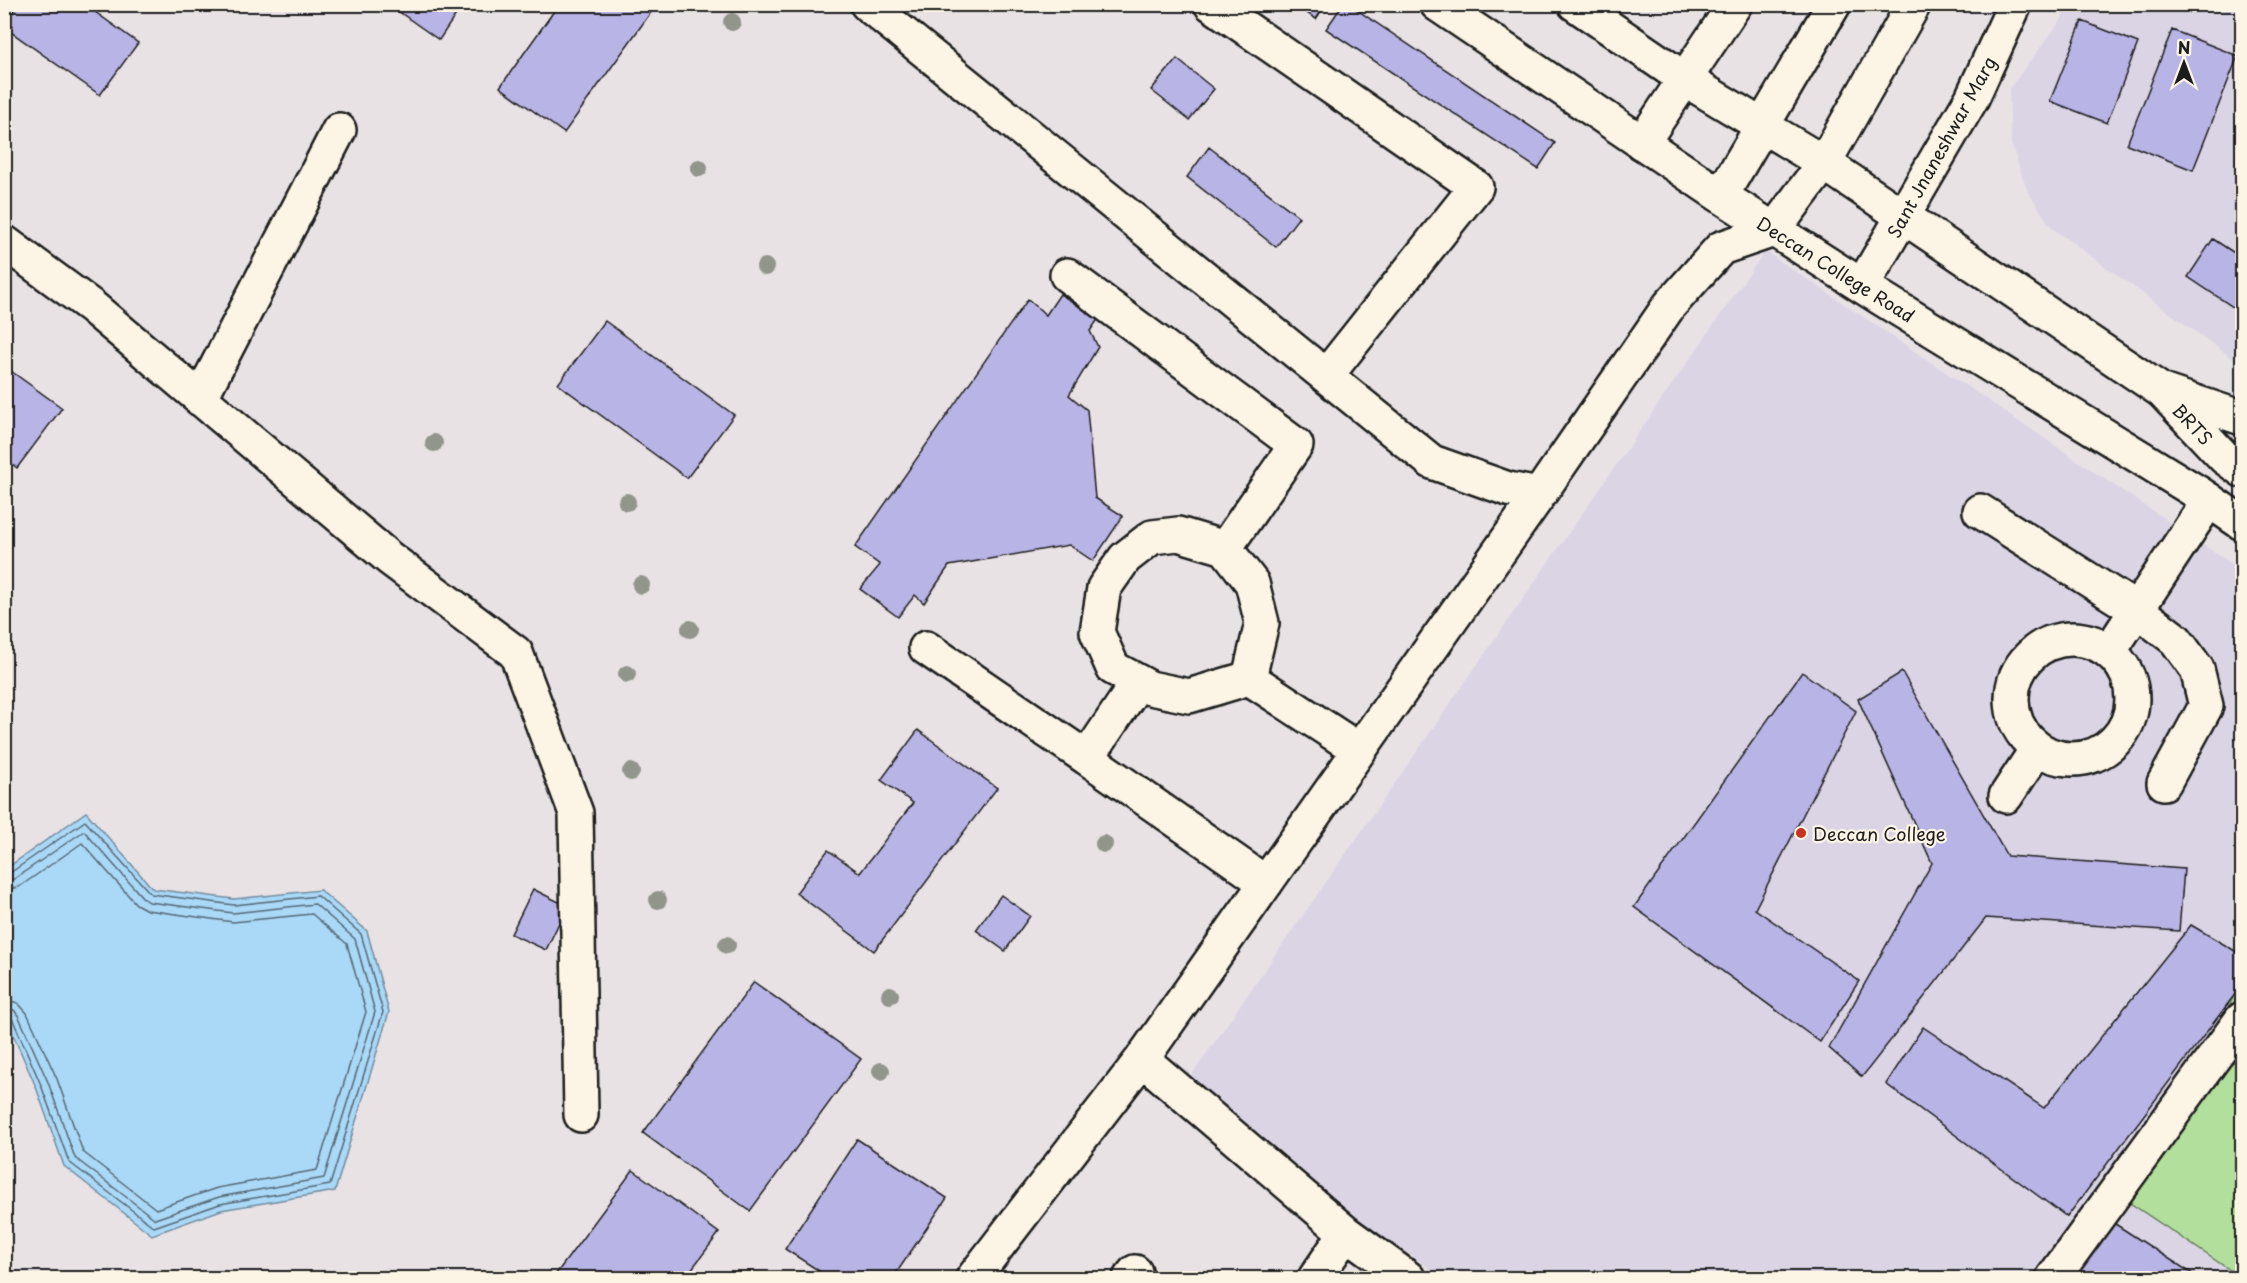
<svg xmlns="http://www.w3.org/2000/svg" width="2247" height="1283" viewBox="0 0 2247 1283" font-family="'Playpen Sans',sans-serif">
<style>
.built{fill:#dad4e5}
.green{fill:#b3df9c;stroke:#687e5c;stroke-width:1.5}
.water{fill:#aad8f7;stroke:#718d9f;stroke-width:1.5}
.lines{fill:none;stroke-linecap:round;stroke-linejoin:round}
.shore{stroke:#556774;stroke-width:1.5}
.building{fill:#b9b4e6;stroke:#1c1c1c;stroke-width:1.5}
.minor-casing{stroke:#1c1c1c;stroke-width:38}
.major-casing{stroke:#1c1c1c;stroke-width:38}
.minor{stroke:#fcf5e5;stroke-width:33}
.major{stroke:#fcf5e5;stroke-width:33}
.tree{fill:#91958b}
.poi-dot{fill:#c8321e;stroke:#fcf5e5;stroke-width:2}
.labels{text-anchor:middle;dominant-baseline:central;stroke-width:4.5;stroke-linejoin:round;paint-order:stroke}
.street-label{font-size:18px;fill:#1c1c1c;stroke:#fcf5e5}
.poi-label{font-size:18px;fill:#1c1c1c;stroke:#fcf5e5;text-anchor:start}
</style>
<rect width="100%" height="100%" fill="#e8e2e5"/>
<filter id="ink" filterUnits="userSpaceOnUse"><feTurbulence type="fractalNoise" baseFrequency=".0167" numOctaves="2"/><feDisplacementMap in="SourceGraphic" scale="12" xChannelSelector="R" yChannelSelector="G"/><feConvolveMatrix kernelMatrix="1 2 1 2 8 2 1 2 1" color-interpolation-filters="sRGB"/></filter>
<g filter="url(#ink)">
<path class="built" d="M2067,5H2242V365L2052,228L2027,190L2011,143L2009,89L2062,19Z
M1765,251L2242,571V1278H1444L1178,1095Z"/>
<path class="green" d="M2242,980V1278L2130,1203Z"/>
<path class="water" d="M86,812L153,889L234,899L320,890L367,931L389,1012L335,1191L221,1210L152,1235L64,1166L36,1087L5,1016V882L7,868Z"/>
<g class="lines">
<path class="shore" d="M4,874L10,873L85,821L151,894L234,905L318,896L361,934L383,1012L330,1185L220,1204L154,1227L69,1162L41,1085L13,1020L10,1017L4,1016
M4,881L14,879L84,831L143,898L149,902L233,913L315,904L355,939L375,1012L324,1178L219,1197L155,1219L75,1158L48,1082L19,1017L14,1010L4,1008
M4,890L19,887L82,843L136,904L147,910L233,922L312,914L347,944L366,1012L317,1170L217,1188L156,1209L83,1152L57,1079L27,1013L18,1003L4,999"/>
</g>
<path class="building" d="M18,4H84L138,43L100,95L4,27V24Z
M388,4H463L439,40Z
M559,4H657L564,133L500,87Z
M1293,4H1326L1316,19Z
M1343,4H1348L1555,143L1538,169L1326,29Z
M2082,21L2138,43L2107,123L2050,101Z
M2172,30L2238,56L2193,170L2127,144Z
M1177,59L1214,89L1189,120L1151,90Z
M1209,147L1299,217L1276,247L1187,177Z
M2213,239L2242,258V313L2188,277Z
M1060,294L1099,318L1090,331L1098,347L1069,395L1087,410L1095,498L1123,516L1093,561L1069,545L949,566L924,603L915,595L898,617L860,589L880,565L855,547L1028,299L1046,315Z
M605,321L734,415L687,478L558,384Z
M4,366L62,408L17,468L4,458Z
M1802,672L1856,711L1755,909L1859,981L1820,1042L1634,907Z
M1902,672L2007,856L2184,869L2179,931L1986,918L1862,1077L1829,1048L1932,863L1858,699Z
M918,730L997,788L874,951L796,893L828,850L860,873L913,803L881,780Z
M533,889L567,906L546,950L511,934Z
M1001,895L1030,916L1005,951L976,930Z
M2191,925L2242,955V985L2067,1217L1886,1084L1923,1027L2044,1108Z
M754,982L861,1059L750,1211L643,1133Z
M857,1139L947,1198L893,1278H830L785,1249Z
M633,1170L719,1233L685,1278H553Z
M2109,1220L2199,1278H2071Z"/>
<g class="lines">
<g class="minor-casing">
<path id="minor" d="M867,4L1432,462L1508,489L1539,495
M1211,4L1476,187L1326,376
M1642,143L1735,4
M4,242L91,306L389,558L516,653L576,813L581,1115
M1067,275L1296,445L1225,548
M1862,286L1972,98L2015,4
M2162,391L2224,457L2242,470
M200,399L339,130
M1980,511L2137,610L2176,640L2197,669L2206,706L2164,783
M2012 699a60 60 0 1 1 120 0a60 60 0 1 1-120 0Z
M926,648L1087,758
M2109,652L2209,500
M1249,678L1189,696L1150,688L1113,668L1097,632L1104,588L1125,558L1152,537L1178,534L1225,548L1252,583L1262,623L1249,678L1359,750
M1138,682L1087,758L1266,883
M2006,796L2037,749
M1142,1059L1346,1233L1408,1278
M973,1278L1142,1059L1539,495L1669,306L1721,248L1774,230
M1130,1278L1135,1272
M1315,1278L1346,1233
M2053,1278L2242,1019"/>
</g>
<g class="major-casing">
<path id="major" d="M1437,4L1721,196L1881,298L2200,494L2242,523
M1575,4L1686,80L1824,163L2162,391L2242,418
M1721,196L1834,4
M1774,230L1824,163L1914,4"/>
</g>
<use href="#minor" class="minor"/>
<use href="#major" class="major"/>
</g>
<g class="tree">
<circle cx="732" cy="22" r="9"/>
<circle cx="699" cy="168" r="9"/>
<circle cx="765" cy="267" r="9"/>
<circle cx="434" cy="443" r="9"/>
<circle cx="627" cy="502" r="9"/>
<circle cx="641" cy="585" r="9"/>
<circle cx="690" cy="629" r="9"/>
<circle cx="627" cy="674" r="9"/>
<circle cx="631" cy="772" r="9"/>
<circle cx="1104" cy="844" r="9"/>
<circle cx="658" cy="900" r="9"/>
<circle cx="727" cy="945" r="9"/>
<circle cx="890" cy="995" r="9"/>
<circle cx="881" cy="1071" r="9"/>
</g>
</g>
<circle class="poi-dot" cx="1801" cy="833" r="6"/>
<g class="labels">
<g class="street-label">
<text transform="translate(1941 147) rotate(-61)">Sant Jnaneshwar Marg</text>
<text transform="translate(1836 269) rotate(32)">Deccan College Road</text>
<text transform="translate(2193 424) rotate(47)">BRTS</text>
</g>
<g class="poi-label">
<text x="1813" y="833">Deccan College</text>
</g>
</g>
<rect width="2247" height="1283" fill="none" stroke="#fcf5e5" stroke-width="24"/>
<rect x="12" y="12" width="2223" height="1259" fill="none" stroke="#1c1c1c" stroke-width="2" filter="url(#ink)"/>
<g transform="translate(2184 63)" stroke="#fcf5e5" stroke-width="4.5" paint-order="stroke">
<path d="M0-4.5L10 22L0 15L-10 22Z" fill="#1c1c1c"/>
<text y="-9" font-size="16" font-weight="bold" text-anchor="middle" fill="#1c1c1c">N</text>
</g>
</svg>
